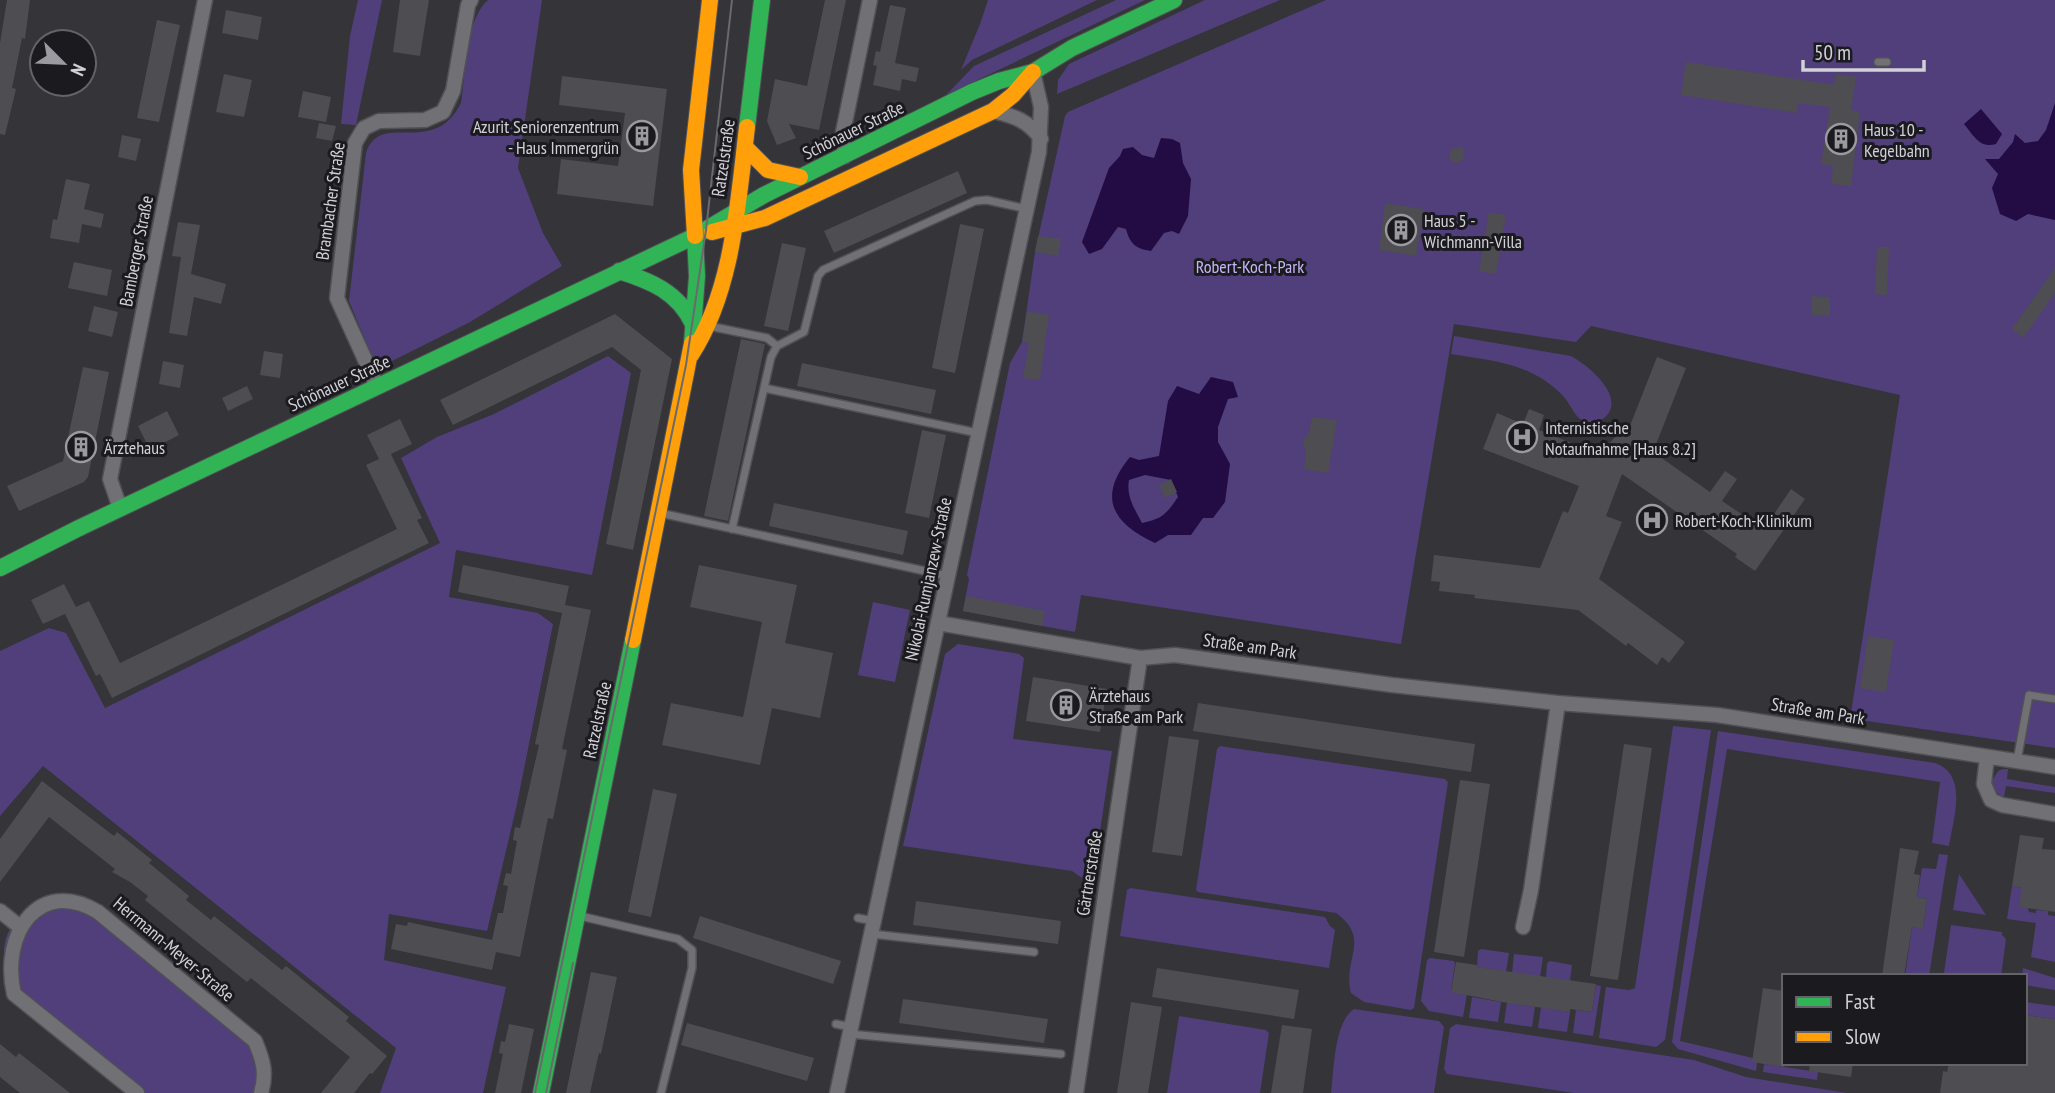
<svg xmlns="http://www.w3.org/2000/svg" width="2055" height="1093" viewBox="0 0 2055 1093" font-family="'PT Sans Narrow',sans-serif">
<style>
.green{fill:#513f7c}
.water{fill:#220c43;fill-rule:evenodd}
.building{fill:#4e4d52}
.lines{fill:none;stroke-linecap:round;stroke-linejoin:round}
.lane-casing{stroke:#505055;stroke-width:10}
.street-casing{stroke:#505055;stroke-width:17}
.fast-casing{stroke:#505055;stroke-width:18}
.slow-casing{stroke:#505055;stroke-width:18}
.lane{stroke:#717075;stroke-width:7}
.street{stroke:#717075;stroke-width:14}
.fast{stroke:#30b455;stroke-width:16}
.slow{stroke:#ff9f0a;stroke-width:16}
.tram{stroke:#6a6a6d;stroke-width:2}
.labels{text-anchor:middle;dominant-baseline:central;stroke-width:6;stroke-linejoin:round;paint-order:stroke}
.poi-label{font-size:18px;fill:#d2d1d8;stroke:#1b1a1f;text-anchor:start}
.street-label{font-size:18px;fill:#d2d1d8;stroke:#1b1a1f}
.park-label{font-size:18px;fill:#c6b7fa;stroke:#1b1a1f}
</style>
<rect width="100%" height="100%" fill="#343439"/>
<path class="green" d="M358,0H382L356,125L341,124L350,36Z
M488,0H542L518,168L543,233L562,266L470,322L390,362L381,363L372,356L349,301L366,153C380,109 433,159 461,103C466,72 465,20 488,0Z
M988,0H1097L972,60L961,70L980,24Z
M1116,0H1145L946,95L974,66Z
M1205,0H1280L1057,94L1058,80L1069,64Z
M1326,0H2055V748L1853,719L1851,713L1900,395L1591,326L1576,342L1454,324L1401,644L1081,595L1075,632L963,611L969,579L967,575L1010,363L1022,342L1035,252L1065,116L1068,112Z
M1454,336L1571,356C1586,364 1623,393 1608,414C1604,419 1597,423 1590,423C1576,422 1572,406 1564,397C1558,390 1548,382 1539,377C1512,361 1481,359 1451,354Z
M608,356L631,373L592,575L456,550L449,597L538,613L553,624L517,804L487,931L389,914L384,960L506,987L483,1093H380L396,1048L43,766L0,816V651L49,628L66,633L105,708L440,543L401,458L437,437L494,414Z
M873,602L910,610L895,682L858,675Z
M958,644L1019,654L1024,658L1013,739L1112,751L1092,885L1072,871L903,846L945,654Z
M1673,726L1711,730L1665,1040L1656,1047L1599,1038L1606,987L1629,990L1635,988Z
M1718,731L1935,763C1969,775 1953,819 1949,846L1932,843L1940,782L1727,749L1680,1041L1753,1058L1757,1063L1756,1071L1678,1049L1672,1042Z
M1220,746L1445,779L1448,782L1414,1008L1411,1010L1364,1002L1351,993C1342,959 1372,939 1336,913L1198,892L1196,890L1217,749Z
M2003,769H2008L2007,779L2055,787V793L2006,786L2004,797C1996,793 1993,789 1992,781L1998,771Z
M1939,854L1948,855L1929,976H1905L1912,927L1923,928L1927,899L1917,897L1922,868L1936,869Z
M1959,874L1986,915L1953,910Z
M2012,886L2022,888L2029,912L2036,913V910L2048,911V915L2055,916V962L2031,957L2036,923L2007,919Z
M1130,888L1325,917L1330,926L1335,930L1329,968L1120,936L1127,890Z
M72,900L255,1041L261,1093H137L7,982C3,965 0,937 15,923C23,916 60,905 72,900Z
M1951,925L2002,932V935L2006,939L2001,976L1944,973Z
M1481,949L1509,953L1506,972L1477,967L1478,951Z
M1514,954L1543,957L1540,977L1512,973Z
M1430,958L1454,961L1455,964L1451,991L1467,994L1463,1017L1429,1011L1421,1001L1427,960Z
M1550,961L1572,965L1570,981L1546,978L1547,963Z
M2023,968L2055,978V990L2025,985V976H2022Z
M1596,985L1601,986L1593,1036L1573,1033L1576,1010L1592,1012Z
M1472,997L1501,1002L1498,1022L1469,1018Z
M1507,1002L1535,1007L1532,1027L1504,1023Z
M2025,1002L2055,1006V1019L2025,1015Z
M1541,1007L1570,1012L1567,1032L1538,1028Z
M1354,1009L1439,1021L1444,1027L1434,1093H1331C1334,1070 1334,1022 1354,1009Z
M1179,1016L1266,1030L1269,1033L1260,1093H1167Z
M1456,1024L1694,1060L1746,1077L1847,1093H1574L1447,1074L1444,1069L1450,1028Z
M1764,1064L1818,1072L1817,1080L1763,1072Z"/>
<path class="water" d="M2055,103V220L2028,214L2016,221L2000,214L1992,188L1998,174L1985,159H1999L2013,142L2015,134L2025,143L2038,141L2046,130Z
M1981,109L2002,134L1996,144C1980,149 1974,136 1964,124Z
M1161,138L1172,139L1180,143L1183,163L1191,179L1188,216L1179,234L1172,231L1164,233L1151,251C1136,249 1130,244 1126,229L1118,227L1102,249L1089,254L1082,242L1109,168L1120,156L1123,149L1133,147L1142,155L1154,158Z
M1211,377L1233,382L1238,397L1228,399L1218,427V442L1230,464L1225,502L1213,518H1203L1191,535H1168L1155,543C1112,523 1097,497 1130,457L1139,460L1159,456L1168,401L1177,386L1199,394ZM1145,475L1171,480L1178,497C1167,513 1163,519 1142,523C1135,510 1126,496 1129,480Z"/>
<path class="building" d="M7,0H30L25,39L22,38L12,88L16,89L5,135L0,134V43Z
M400,0H429L420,56L393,52Z
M825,0H846L819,130L789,124L796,138L777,145L767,121L775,79L807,86Z
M890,5L906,8L895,63L919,68L916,82L902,79L900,91L873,85L877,66L873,65L876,51L880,52Z
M226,10L262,17L258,40L222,33Z
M157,20L180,25L159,122L137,118Z
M1686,62L1834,85L1836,74L1856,77L1851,110L1860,112L1851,186L1831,184L1833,166L1821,164L1830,107L1798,103L1797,113L1681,95Z
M224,74L252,80L244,117L216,112Z
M562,76L667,89L653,206L557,194L561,159L618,166L625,113L559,105Z
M303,91L331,97L326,122L298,117Z
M319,123L336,126L332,141L316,138Z
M122,135L141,139L136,161L118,157Z
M1463,147L1464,158L1458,163L1453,162L1450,159L1449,153L1453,148Z
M958,171L967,193L834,253L824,231Z
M66,179L90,184L84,209L104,214L101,228L82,224L79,243L50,238L53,219L57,220Z
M1385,203L1424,209L1416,256L1379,250Z
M1489,212L1506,215L1496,274L1479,271Z
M178,222L200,225L191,274L226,284L221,304L194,297L187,336L169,333L181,257L172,256Z
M960,224L984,229L955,373L932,368Z
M1038,236L1061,239L1058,256L1035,252Z
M782,243L806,248L788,331L764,326Z
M1877,247H1889L1887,295L1875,294Z
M74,262L112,270L107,296L68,288Z
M2055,268V293L2023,338L2012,329Z
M1812,296L1830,297V316L1811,315Z
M94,306L118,312L112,337L88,331Z
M1027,311L1049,315L1040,380L1023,378L1029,343L1022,342Z
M615,314L672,359L633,550L606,544L641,370L612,347L453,425L440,400Z
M741,339L765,344L728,521L704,516Z
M264,351L283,354L280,378L260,375Z
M1657,357L1686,368L1653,452L1710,492L1725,471L1737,479L1722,501L1764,529L1791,489L1805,499L1755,571L1735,557L1737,554L1622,474L1606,516L1622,522L1599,579L1685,642L1669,663L1662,657L1657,665L1628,643L1626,646L1578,610L1474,598L1475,595L1439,591L1440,582L1431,581L1434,555L1540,568L1563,511L1568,513L1579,486L1483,449L1497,413L1523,424L1529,409L1544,415L1539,430L1599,454L1620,432L1626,436Z
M163,361L184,365L180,388L159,384Z
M802,363L936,390L931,414L797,386Z
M83,367L109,372L88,477L84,482L19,511L7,486L63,461Z
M247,386L253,399L228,411L222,398Z
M167,411L179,435L150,450L138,426Z
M1312,417L1337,420L1328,473L1304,469L1306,455L1303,440L1309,433Z
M400,419L412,444L391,454L422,518L417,520L429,543L112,698L100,674L96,676L65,614L43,624L31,600L64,584L76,607L89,601L120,663L397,529L366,465L379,459L367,435Z
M922,430L946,435L929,518L905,513Z
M1171,479L1177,492L1165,498L1159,485Z
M774,503L908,531L903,555L769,526Z
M463,565L569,586L565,605L591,610L562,749L567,750L553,819L548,818L520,957L496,952L492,970L391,949L396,924L407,926L408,922L492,940L498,913H503L508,886L503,885L506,873L511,874L517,841L513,840L515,827L520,828L539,745L535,744L562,613L458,592Z
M699,565L797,585L785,643L833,653L820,718L772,708L760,765L662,745L671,703L743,717L762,622L690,607Z
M966,596L1045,611L1042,626L963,611Z
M1868,636L1894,640L1886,692L1860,688Z
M1033,677L1107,689L1100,732L1026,721Z
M1198,703L1475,744L1471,772L1193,731Z
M1169,736L1199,740L1182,856L1152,852Z
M1624,744L1652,748L1618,980L1590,976Z
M1460,780L1490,784L1464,957L1434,952Z
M42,781L114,836L117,832L152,860L149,863L189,896L186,900L211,920L214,916L282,970L286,966L349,1017L346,1021L387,1056L372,1074L370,1073L354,1093H321L350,1057L251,978L247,982L172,922L145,900L148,896L130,882L112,872L115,869L49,817L0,882V839Z
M653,789L677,794L651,917L628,912Z
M2020,835L2044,838L2042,849L2055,850V912L2019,907L2022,888L2012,886Z
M1900,848L1919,851L1914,874L1920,875L1917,897L1927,899L1923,929L1912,927L1904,976H1882Z
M916,901L1061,921L1058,944L913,925Z
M700,916L841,961L833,984L693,938Z
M1456,962L1477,965V967L1596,984L1592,1012L1570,1009V1012L1502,1002L1451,992Z
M1157,968L1299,990L1294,1019L1152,997Z
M591,972L617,977L601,1054L599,1053L590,1093H566Z
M1763,988L1784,991V1067L1752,1062Z
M903,999L1048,1019L1044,1043L899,1023Z
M1131,1002L1162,1007L1148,1093H1117Z
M2025,1015L2055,1019V1093H1940L1943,1071L1947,1072L1949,1063H2025Z
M687,1023L814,1058L807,1081L681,1045Z
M509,1024L534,1029L521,1093H495L503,1054L499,1053L501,1041L505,1042Z
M1282,1025L1312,1029L1303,1093H1271Z
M0,1044L16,1057L19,1053L70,1093H20L0,1077Z
M1810,1063H1853L1851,1077L1809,1071Z"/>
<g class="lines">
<g class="lane-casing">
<path id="lane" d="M1878,62H1887
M709,326L767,338L777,346
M978,433L764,388L771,357L777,346L804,332L818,276L823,270L975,201L987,200L1027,209
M660,513L948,576
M732,529L764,388
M2017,761L2029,695L2055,699
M580,916L678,939L692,950V968L661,1093
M858,918L874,921
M872,934L1034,952
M836,1024L851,1027
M850,1034L1061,1054"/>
</g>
<g class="street-casing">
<path id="street" d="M993,111C1014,116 1029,121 1041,139
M845,156L843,132L870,0
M377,386L337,298L355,143L364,128L379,121L425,120L443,112L453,91L468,5L471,0
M120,508L110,479L205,0
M938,623L1140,658L1175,655L1392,685L1558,703L1717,715L2055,767
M1987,757L1984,784L1991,800L2002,805L2055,814
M0,911L15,923
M1523,927L1531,890L1558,703
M137,1093L14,994C0,934 39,876 98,912L255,1041C263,1060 267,1073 261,1093
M837,1093L1039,152L1041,107L1033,72
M1076,1093L1140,658"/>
</g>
<g class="fast-casing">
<path id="fast" d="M747,127L762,0
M695,236L764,195L972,92L999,81L1033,72L1072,48L1174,0
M619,271C651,281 678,292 693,324
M0,568L79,528L695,236L697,276L692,343
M541,1093L633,640"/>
</g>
<g class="slow-casing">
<path id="slow" d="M745,147L768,170L800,177
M712,232L765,218L993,111L1013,95L1033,72
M695,236L691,170L710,0
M691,355C733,291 738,202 747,127
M633,640L692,343"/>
</g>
<use href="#lane" class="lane"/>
<use href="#street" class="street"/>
<use href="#fast" class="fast"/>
<use href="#slow" class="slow"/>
<path class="tram" d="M535,1093L686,365L706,230L732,0
M546,1093L573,963"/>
</g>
<defs>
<g id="building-ring" transform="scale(1.575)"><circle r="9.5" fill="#1b1a1f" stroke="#9b9aa0" stroke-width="1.5"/><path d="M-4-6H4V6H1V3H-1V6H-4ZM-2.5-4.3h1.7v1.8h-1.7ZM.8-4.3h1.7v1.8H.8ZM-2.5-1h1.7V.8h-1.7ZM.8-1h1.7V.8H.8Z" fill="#9b9aa0"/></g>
<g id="hospital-ring" transform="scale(1.575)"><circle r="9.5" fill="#1b1a1f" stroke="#9b9aa0" stroke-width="1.5"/><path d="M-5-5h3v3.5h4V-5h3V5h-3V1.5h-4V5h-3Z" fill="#9b9aa0"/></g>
</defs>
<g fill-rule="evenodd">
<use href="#building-ring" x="642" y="136"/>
<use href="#building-ring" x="1841" y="139"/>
<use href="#building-ring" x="1401" y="230"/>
<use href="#hospital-ring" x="1522" y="437"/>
<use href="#building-ring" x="81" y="447"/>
<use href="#hospital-ring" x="1652" y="520"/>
<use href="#building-ring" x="1066" y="705"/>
</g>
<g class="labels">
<g class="poi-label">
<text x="619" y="126" text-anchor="end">Azurit Seniorenzentrum<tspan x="619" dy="21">- Haus Immergrün</tspan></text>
<text x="1864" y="129">Haus 10 -<tspan x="1864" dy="21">Kegelbahn</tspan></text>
<text x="1424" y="220">Haus 5 -<tspan x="1424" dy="21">Wichmann-Villa</tspan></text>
<text x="1545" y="427">Internistische<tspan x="1545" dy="21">Notaufnahme [Haus 8.2]</tspan></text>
<text x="104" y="447">Ärztehaus</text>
<text x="1675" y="520">Robert-Koch-Klinikum</text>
<text x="1089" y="695">Ärztehaus<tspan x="1089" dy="21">Straße am Park</tspan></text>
</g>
<g class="street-label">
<text transform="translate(853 130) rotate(-26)">Schönauer Straße</text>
<text transform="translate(723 158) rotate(-82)">Ratzelstraße</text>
<text transform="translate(330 201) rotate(-82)">Brambacher Straße</text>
<text transform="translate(136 251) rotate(-79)">Bamberger Straße</text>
<text transform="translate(339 383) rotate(-25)">Schönauer Straße</text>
<text transform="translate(928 579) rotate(-78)">Nikolai-Rumjanzew-Straße</text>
<text transform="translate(1250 646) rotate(8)">Straße am Park</text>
<text transform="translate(1818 711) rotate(9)">Straße am Park</text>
<text transform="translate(597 720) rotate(-78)">Ratzelstraße</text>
<text transform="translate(1089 873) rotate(-81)">Gärtnerstraße</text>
<text transform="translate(174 949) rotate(40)">Herrmann-Meyer-Straße</text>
</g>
<g class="park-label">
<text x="1250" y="266">Robert-Koch-Park</text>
</g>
</g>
<rect x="1782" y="974" width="245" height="91" fill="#1b1a1f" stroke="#646369" stroke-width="2"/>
<rect x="1796" y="997" width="35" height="10" fill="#30b455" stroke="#646369" stroke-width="2"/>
<text x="1845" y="1009" font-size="21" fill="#d2d1d8">Fast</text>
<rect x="1796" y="1032" width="35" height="10" fill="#ff9f0a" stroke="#646369" stroke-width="2"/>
<text x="1845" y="1044" font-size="21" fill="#d2d1d8">Slow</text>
<g transform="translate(63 63) rotate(114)"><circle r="33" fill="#1b1a1f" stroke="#646369" stroke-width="2"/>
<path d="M0-5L12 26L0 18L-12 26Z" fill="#9b9aa0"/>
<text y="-10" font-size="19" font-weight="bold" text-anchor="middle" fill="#d2d1d8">N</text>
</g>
<path d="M1803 60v10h121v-10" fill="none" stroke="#d2d1d8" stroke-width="3.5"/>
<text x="1814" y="60" font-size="21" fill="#d2d1d8" stroke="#1b1a1f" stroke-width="5" paint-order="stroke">50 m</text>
</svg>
